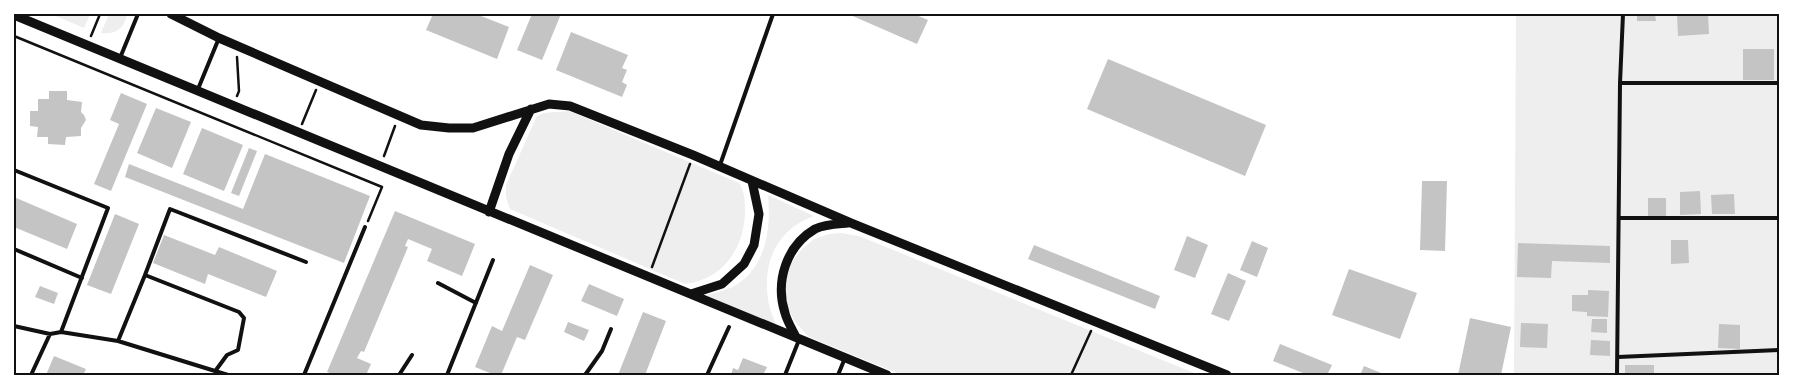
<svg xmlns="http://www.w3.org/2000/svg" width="1793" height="389" viewBox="0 0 1793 389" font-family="Raleway,sans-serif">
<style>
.green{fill:#eee}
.building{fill:#c4c4c4}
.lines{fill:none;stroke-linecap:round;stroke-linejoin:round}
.path{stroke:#111;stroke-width:2.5}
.service{stroke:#111;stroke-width:4}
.tertiary{stroke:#111;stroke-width:9}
.neatline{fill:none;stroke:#111;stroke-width:2}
</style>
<rect width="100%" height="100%" fill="#fff"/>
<path class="green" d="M51,14H90L84,28Z
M109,14H127C125,28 116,35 101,33Z
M1516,14H1779V375H1514Z
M569,111L739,183C745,192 745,203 745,213C744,249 722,280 685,284L510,209L506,197V185L537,116L544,113Z
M768,195L814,216C775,230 761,265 769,305C771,312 774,320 777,327L706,295C717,292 730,290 739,283C767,264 771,226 768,195Z
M841,233L859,236L1199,375H902L809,337L796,323L788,309L785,291L787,275L792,262L802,249L814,239L829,234Z"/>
<path class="building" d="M433,14H476L509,27L497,59L426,30Z
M532,14H561L542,60L517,50Z
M848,14H914L928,20L917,44Z
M1637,14H1655L1656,21H1637Z
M1677,14H1708L1709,34L1678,36Z
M571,32L628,55L622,68L627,70L622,82L627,85L622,97L556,70Z
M1743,49H1774V80H1743Z
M1108,59L1266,125L1245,176L1087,109Z
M49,91H67V100L82,102L81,112L84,115L86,120L81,128V136L66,137L65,145L48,144V137H37L38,127L30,126V111H38V99H49Z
M121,93L147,104L111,191L94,184L119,124L110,120Z
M156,108L191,122L172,168L137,153Z
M202,128L243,145L224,191L183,174Z
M249,148L257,151L239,196L231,193Z
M265,154L370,196L344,263L125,177L129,164L243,209Z
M1422,181H1447L1445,251L1420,250Z
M1700,191L1701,214L1680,215V192Z
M1734,194L1735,214H1712L1711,195Z
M14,197L77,224L67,249L14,227Z
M1648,198H1666V216H1648Z
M395,211L475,244L462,276L427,261L432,249L408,239L405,246L408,247L364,352L361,351L357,358L371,364L366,375H336L327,372Z
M115,214L139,224L111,294L87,285Z
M164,235L215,255L219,247L277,271L266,297L208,274L205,284L153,263Z
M1187,236L1208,245L1195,278L1174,270Z
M1671,240H1688L1689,263L1671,264Z
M1252,241L1268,248L1257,277L1240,270Z
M1518,243L1610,246V263L1552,261L1551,278L1517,277Z
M1034,245L1160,296L1155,309L1028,259Z
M530,265L553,275L525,340L517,337L501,375H495L475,367L492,326L502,331Z
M1349,269L1417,293L1400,339L1332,315Z
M1228,273L1246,281L1229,321L1211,314Z
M589,284L624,299L617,316L581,301Z
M40,286L58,293L54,304L35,297Z
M1588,290L1609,291L1608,317L1587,316V312L1572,311V295H1588Z
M643,312L666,321L645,375H618Z
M1470,318L1511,327L1501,375H1458Z
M1592,319H1607V333L1591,332Z
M568,322L589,330L584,341L564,332Z
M1521,323L1548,324L1547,348L1520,347Z
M1719,324L1740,325V349L1718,348Z
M1591,340L1610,341V356L1590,355Z
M1280,344L1332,365L1327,375H1308L1273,361Z
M54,356L86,369L83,375H46Z
M743,358L767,367L763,375H731L733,368L738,370Z
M1625,365H1654V375H1625Z
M1364,366L1386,375H1360Z"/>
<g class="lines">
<path class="path" d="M14,36L382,187L368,221
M91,36L100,14
M237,57L239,91L237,96
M302,124L316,90
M384,156L395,126
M652,267L690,164
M1071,375L1091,331"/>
<path class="service" d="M120,58L138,14
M1620,83H1779
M198,89L219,38
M720,165L773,14
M14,170L108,208L61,332
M1619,218H1779
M14,249L82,278
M145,275L170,209L306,262
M438,283L476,303
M14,326L50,334L61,332L118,341L228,375
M118,341L145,275L239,312L244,318L238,350L227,355L216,370
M1618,357L1779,350
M31,375L50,334
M304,375L365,227
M399,375L412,355
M447,375L493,260
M585,375L602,351L611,329
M707,375L729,327
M785,375L799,340
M838,375L845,358
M1617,375L1620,83L1623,14"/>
<path class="tertiary" d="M171,14L219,38L421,125L449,128H473L549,104L570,106L693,155L851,223L1227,375
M14,15L887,375
M489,212L509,154L531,109
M691,294L722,284L744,264L754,245L759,214L752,181
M796,337C792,329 787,321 785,313C775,282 786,246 815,229C825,224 837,224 848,223"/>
</g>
<rect width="1793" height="389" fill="none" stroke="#ffffff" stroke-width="30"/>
<rect x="15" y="15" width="1763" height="359" class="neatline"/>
</svg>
